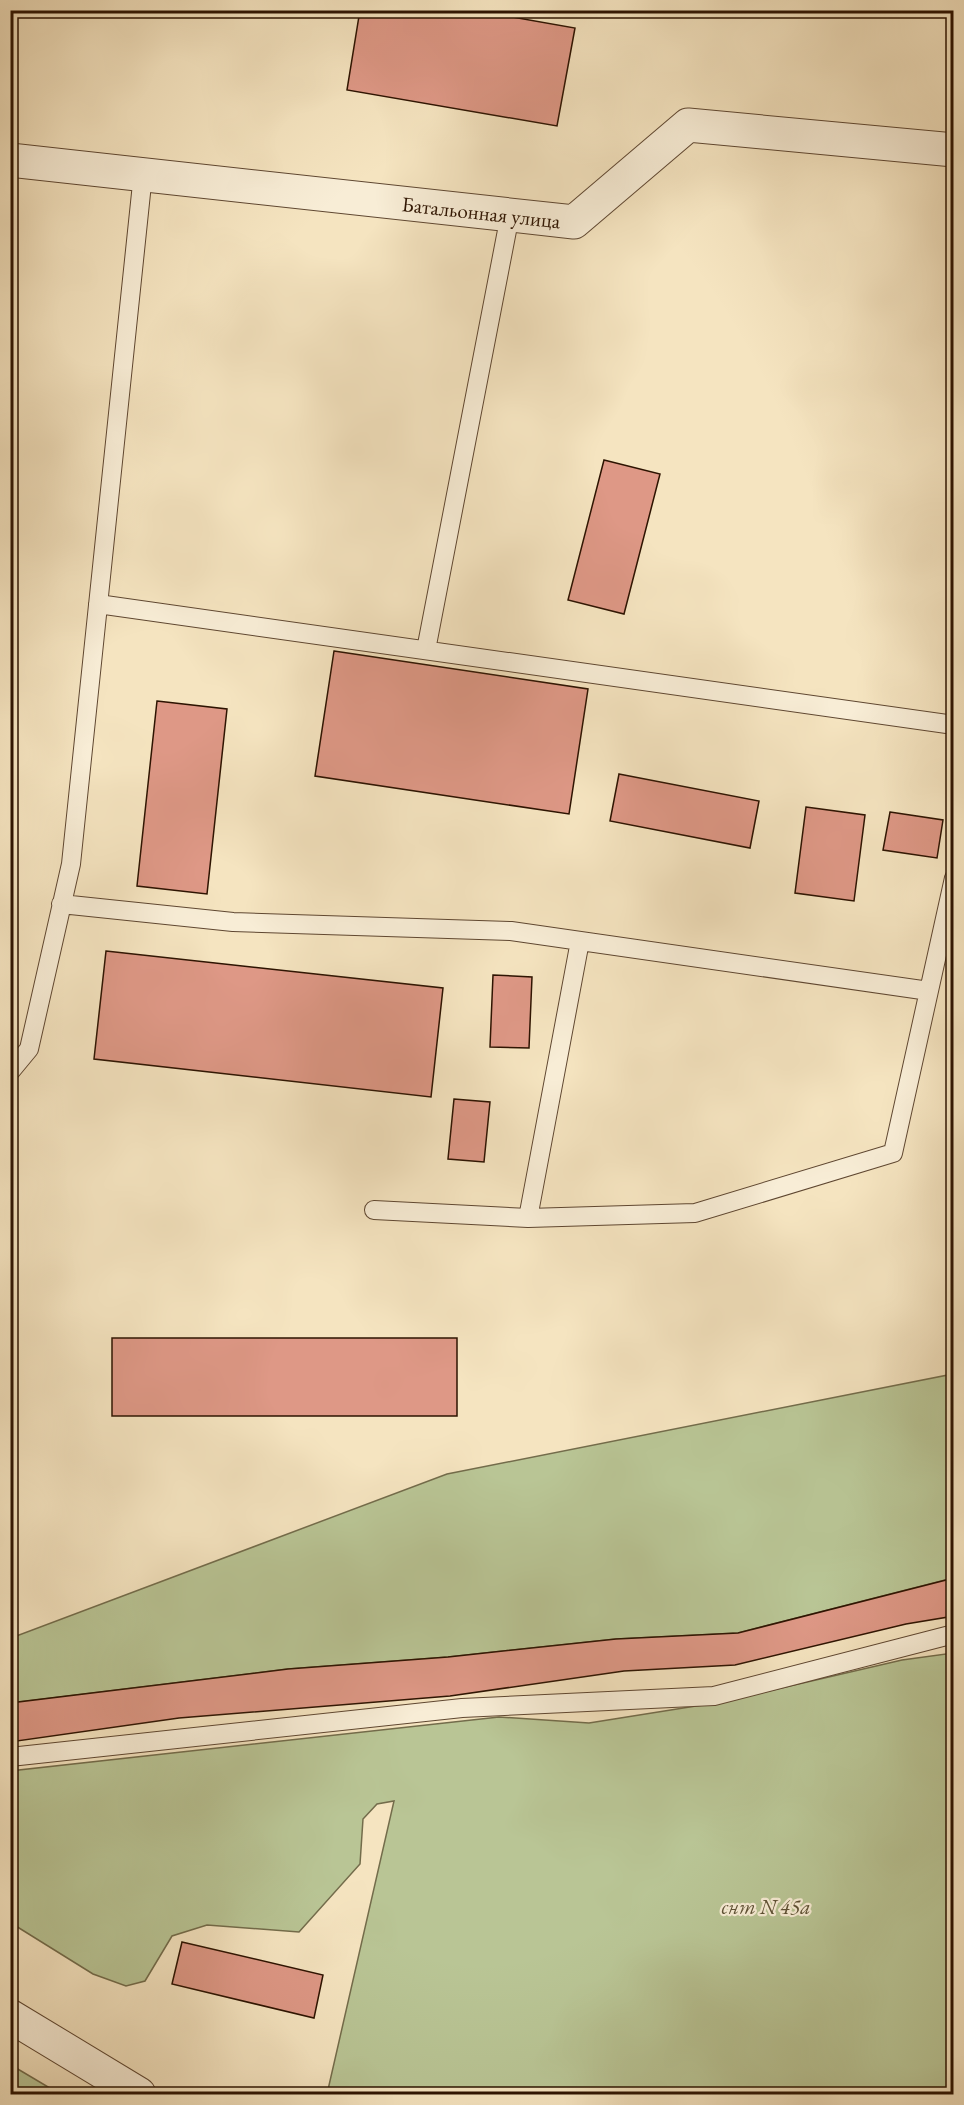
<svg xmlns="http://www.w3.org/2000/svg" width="964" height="2105" viewBox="0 0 964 2105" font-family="'EB Garamond',serif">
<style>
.green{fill:#b9c595;stroke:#736c4b;stroke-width:1.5}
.building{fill:#de9886;stroke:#2d1301;stroke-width:1.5}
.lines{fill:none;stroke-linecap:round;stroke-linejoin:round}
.lane-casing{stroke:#5f4731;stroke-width:20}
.street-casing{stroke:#5f4731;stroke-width:35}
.lane{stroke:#f8edd6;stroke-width:18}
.street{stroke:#f8edd6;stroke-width:33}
.labels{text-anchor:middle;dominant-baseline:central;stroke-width:4.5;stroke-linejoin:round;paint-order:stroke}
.street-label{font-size:21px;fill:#2d1301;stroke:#f8edd6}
.park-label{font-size:21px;font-style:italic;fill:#5e5135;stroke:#f8edd6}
</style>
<rect width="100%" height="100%" fill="#f5e4c0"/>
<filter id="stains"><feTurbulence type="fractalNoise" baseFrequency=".00333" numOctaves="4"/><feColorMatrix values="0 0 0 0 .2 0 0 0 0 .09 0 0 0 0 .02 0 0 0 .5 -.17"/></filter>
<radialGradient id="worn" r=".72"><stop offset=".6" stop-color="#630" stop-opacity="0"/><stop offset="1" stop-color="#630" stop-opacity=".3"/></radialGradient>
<path class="green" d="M953,1374V1578L738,1633L616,1639L448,1657L288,1669L11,1703V1638L447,1474Z
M953,1653V2094H327L394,1801L377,1804L363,1819L360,1864L299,1932L207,1925L172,1936L145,1981L126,1986L93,1974L11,1923L10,1771L499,1717L589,1723L721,1702L902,1660Z
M11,2065L60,2094H11Z"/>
<path class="building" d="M360,10H473L575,28L557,126L347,90Z
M604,460L660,474L624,614L568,600Z
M334,651L588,689L569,814L315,776Z
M157,701L227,709L207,894L137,886Z
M619,774L759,801L750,848L610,821Z
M806,807L865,815L854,901L795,893Z
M890,812L943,820L937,858L883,850Z
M106,951L443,988L431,1097L94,1059Z
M493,975L532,977L529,1048L490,1047Z
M454,1099L490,1102L484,1162L448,1159Z
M112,1338H457V1416H112Z
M954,1578V1616L906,1624L735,1665L624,1671L450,1696L179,1718L10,1742V1703L288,1669L448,1657L616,1639L738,1633Z
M182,1942L323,1975L314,2018L172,1984Z"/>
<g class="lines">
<g class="lane-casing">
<path id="lane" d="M98,604L954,725
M426,650L510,215
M61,904L233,922L511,931L929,991
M10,1072L29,1049L71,864L143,174
M374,1210L528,1218L695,1213L893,1153L954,878
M528,1218L580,941
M10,1757L462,1708L714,1696L954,1634"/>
</g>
<g class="street-casing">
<g id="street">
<path id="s1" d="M10,160L574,222L688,125L954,150"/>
<path d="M10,2016L139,2094"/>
</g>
</g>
<use href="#lane" class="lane"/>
<use href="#street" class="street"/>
</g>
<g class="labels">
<g class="street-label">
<text stroke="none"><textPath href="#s1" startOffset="474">Батальонная улица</textPath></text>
</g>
<g class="park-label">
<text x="766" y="1906">снт N 45а</text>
</g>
</g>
<rect width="964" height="2105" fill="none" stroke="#f5e4c0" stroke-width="36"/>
<rect x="12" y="12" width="940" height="2081" fill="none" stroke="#2d1301" stroke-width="3"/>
<rect x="18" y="18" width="928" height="2069" fill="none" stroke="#2d1301" stroke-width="1.5"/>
<rect width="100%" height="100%" filter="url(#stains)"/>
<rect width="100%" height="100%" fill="url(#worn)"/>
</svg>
